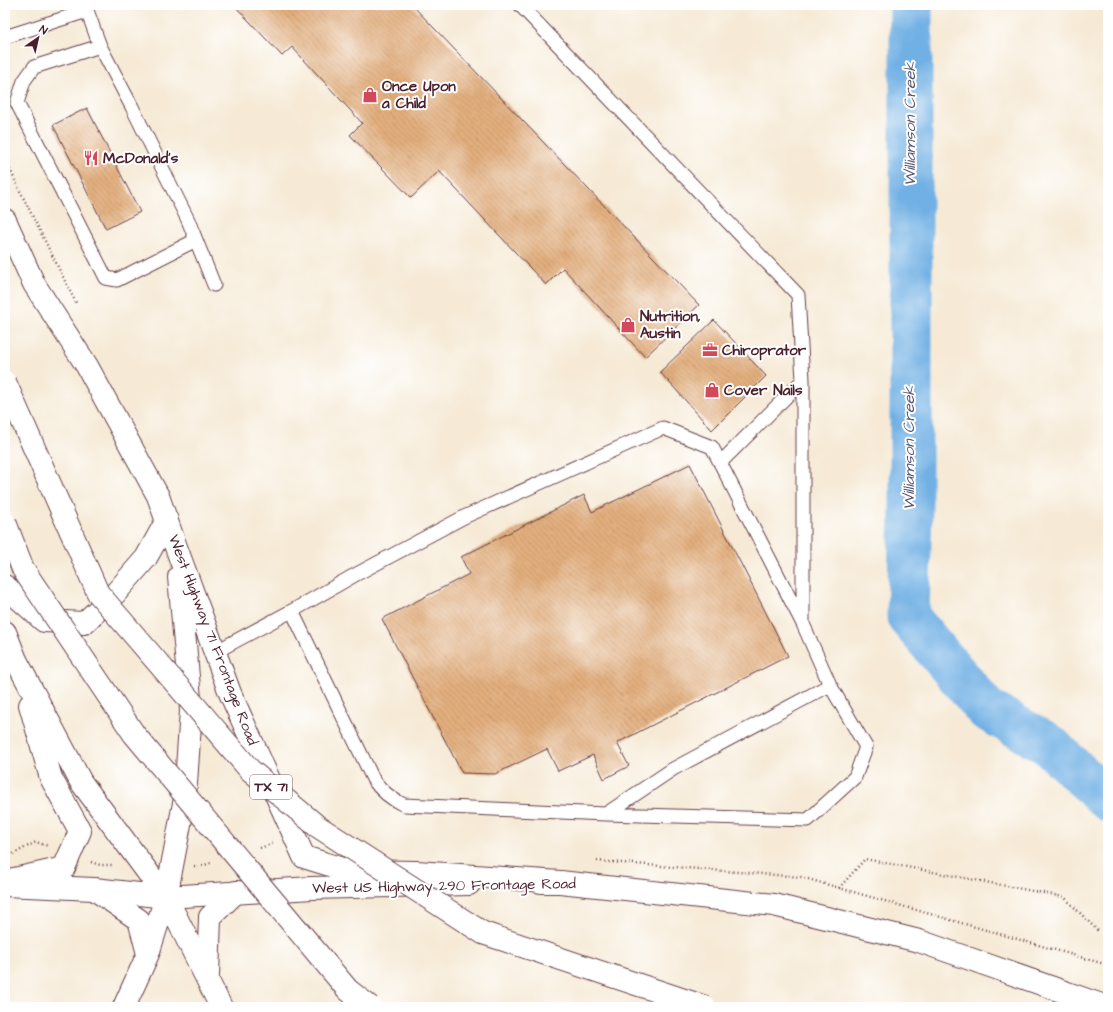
<svg xmlns="http://www.w3.org/2000/svg" width="1113" height="1012" viewBox="0 0 1113 1012" font-family="'Architects Daughter',sans-serif">
<style>
.lines{fill:none;stroke-linecap:round;stroke-linejoin:round}
.river{stroke:#71b0e4;stroke-width:43}
.building{fill:url(#building-back-hatch)}
.service-casing{stroke:#643d45;stroke-width:15}
.secondary-casing{stroke:#643d45;stroke-width:24}
.primary-casing{stroke:#643d45;stroke-width:24}
.path{stroke:#643d45;stroke-width:2.5;stroke-dasharray:1 3;stroke-linecap:butt}
.service{stroke:#fff;stroke-width:13}
.secondary{stroke:#fff;stroke-width:22}
.primary{stroke:#fff;stroke-width:22}
.motorway-bridge-casing{stroke:#643d45;stroke-width:24;stroke-linecap:butt}
.motorway-bridge{stroke:#fff;stroke-width:22}
.labels{text-anchor:middle;dominant-baseline:central;stroke-width:4;stroke-linejoin:round;paint-order:stroke}
.shield{fill:#fff;stroke:#80626b;stroke-width:1}
.shield-label{font-size:14px;font-weight:bold;fill:#4a1f2b}
.poi-label{font-size:15px;font-weight:bold;fill:#4a1f2b;stroke:#fff;text-anchor:start}
.street-label{font-size:15px;fill:#4a1f2b;stroke:#fff}
.water-label{font-size:16px;font-style:italic;fill:#5a5975;stroke:#fff}
</style>
<defs>
<pattern id="building-back-hatch" width="6" height="6" patternUnits="userSpaceOnUse"><rect width="6" height="6" fill="#e3af7e"/><path d="M-1 5l2 2M0 0l6 6M5-1l2 2" fill="none" stroke="#ba8e67"/></pattern>
</defs>
<rect width="100%" height="100%" fill="#fff"/>
<filter id="ink" filterUnits="userSpaceOnUse"><feTurbulence type="fractalNoise" baseFrequency=".025" numOctaves="2"/><feDisplacementMap in="SourceGraphic" scale="8" xChannelSelector="R" yChannelSelector="G"/><feConvolveMatrix kernelMatrix="1 2 1 2 8 2 1 2 1" color-interpolation-filters="sRGB"/></filter>
<filter id="wash" filterUnits="userSpaceOnUse"><feTurbulence type="fractalNoise" baseFrequency=".012" numOctaves="4" result="noise"/><feDisplacementMap in="SourceGraphic" scale="16" xChannelSelector="R" yChannelSelector="G"/><feGaussianBlur stdDeviation="0.9" result="paint"/><feColorMatrix in="noise" values="0 0 0 0 0 0 0 0 0 0 0 0 0 0 0 0 0 1.4 0 .05"/><feComposite in="paint" operator="in"/></filter>
<g filter="url(#wash)">
<rect width="100%" height="100%" fill="#f6ead6"/>
<g class="lines">
<path class="river" d="M911,5V508L908,617L987,710L1048,744L1108,800"/>
</g>
<g id="blocks">
<path class="building" d="M234,5H412L699,305L645,357L563,268L546,285L439,171L411,198L350,135L362,123L317,74L292,47L282,56Z
M87,108L140,212L106,229L53,125Z
M714,320L766,376L712,430L660,372Z
M690,464L788,656L617,743L629,766L604,779L593,755L558,771L547,749L495,774L462,773L382,619L469,574L461,557L584,495L592,512Z"/>
</g>
</g>
<g filter="url(#ink)">
<use href="#blocks" fill-opacity="0" stroke="#643d45" stroke-width="1"/>
<g class="lines">
<g class="service-casing">
<path id="service" d="M85,5L100,46L132,107L188,220L214,285
M520,5L798,295L803,380V622
M5,37L87,11
M100,46L34,67L24,81L17,103L106,278L117,280L196,240
M663,428L712,447L803,624L830,685L866,747L855,777L808,820L606,814L404,805C391,799 381,791 373,779L292,611L353,576L464,517Z
M720,463L803,380
M215,652L299,607
M606,814L673,769L830,685"/>
</g>
<g class="secondary-casing">
<path id="secondary" d="M541,882H560L774,905L919,941L1107,1007
M5,885L94,889L166,897L312,888L469,884"/>
</g>
<g class="primary-casing">
<path id="primary" d="M5,220L34,284L87,366L158,496L176,547L230,693L304,857L349,871L416,872L560,882
M5,586L44,621L84,623L113,596L146,558L167,520
M5,632L16,660L81,782L166,897L221,1007
M5,881L64,868L80,831L51,778L30,705
M94,889L139,920L148,954
M208,976L210,917L236,892
M124,1007L148,954L166,897L185,798L191,710L179,577"/>
</g>
<path class="path" d="M5,158L18,187L77,305
M260,848L274,843
M13,854L36,842L48,846
M597,861L801,877L1108,965
M91,862L100,865H113
M194,866H201L211,863
M839,888L865,859L1064,897L1099,932"/>
<use href="#service" class="service"/>
<use href="#secondary" class="secondary"/>
<use href="#primary" class="primary"/>
<g class="motorway-bridge-casing">
<path id="motorway-bridge" d="M5,382L98,593L250,770L317,826L483,933L705,1007
M5,522L23,569L134,734L348,990L370,1007"/>
</g>
<use href="#motorway-bridge" class="motorway-bridge"/>
</g>
</g>
<defs>
<g id="shop-bare" transform="scale(1.2)"><path d="M-5-2.5h2.3a2.7 3.5 0 0 1 5.4 0H5L5.5 6h-11ZM-1.5-2.5h3a1.5 2.3 0 0 0-3 0Z" fill="#d1495b" stroke="#fff" stroke-width="2.5" paint-order="stroke"/></g>
<g id="restaurant-bare" transform="scale(1.2)"><path d="M-5-6h1v4h1v-4h1v4h1v-4h1v5L-1.5 .5V6h-2V.5L-5-1ZM5-6V6H3V1.5H1.5Q1.5-4 5-6Z" fill="#d1495b" stroke="#fff" stroke-width="2.5" paint-order="stroke"/></g>
<g id="office-bare" transform="scale(1.2)"><path d="M-6-3h4V-5.5h4V-3h4V5H-6ZM-1-4.5V-3h2v-1.5ZM-6 0V1H6V0Z" fill="#d1495b" stroke="#fff" stroke-width="2.5" paint-order="stroke"/></g>
</defs>
<g fill-rule="evenodd">
<use href="#shop-bare" x="370" y="95"/>
<use href="#restaurant-bare" x="91" y="158"/>
<use href="#shop-bare" x="628" y="325"/>
<use href="#office-bare" x="710" y="350"/>
<use href="#shop-bare" x="712" y="390"/>
</g>
<g class="labels">
<rect class="shield" x="250" y="775" width="42" height="24" rx="3"/>
<g class="shield-label">
<text x="271" y="787">TX 71</text>
</g>
<g class="poi-label">
<text x="382" y="86">Once Upon<tspan x="382" dy="17">a Child</tspan></text>
<text x="103" y="158">McDonald's</text>
<text x="640" y="316">Nutrition,<tspan x="640" dy="17">Austin</tspan></text>
<text x="722" y="350">Chiroprator</text>
<text x="724" y="390">Cover Nails</text>
</g>
<g class="street-label">
<text transform="translate(213 640) rotate(69)">West Highway 71 Frontage Road</text>
<text transform="translate(444 886) rotate(-1)">West US Highway 290 Frontage Road</text>
</g>
<g class="water-label">
<text transform="translate(910 124) rotate(-90)">Williamson Creek</text>
<text transform="translate(909 448) rotate(-90)">Williamson Creek</text>
</g>
</g>
<rect width="1113" height="1012" fill="none" stroke="#fff" stroke-width="20"/>
<g transform="translate(38 38) rotate(34)" stroke="#ffffff" stroke-width="3" paint-order="stroke">
<path d="M0-3L7 15L0 10L-7 15Z" fill="#4a1f2b"/>
<text y="-6" font-size="11" font-weight="bold" text-anchor="middle" fill="#4a1f2b">N</text>
</g>
</svg>
